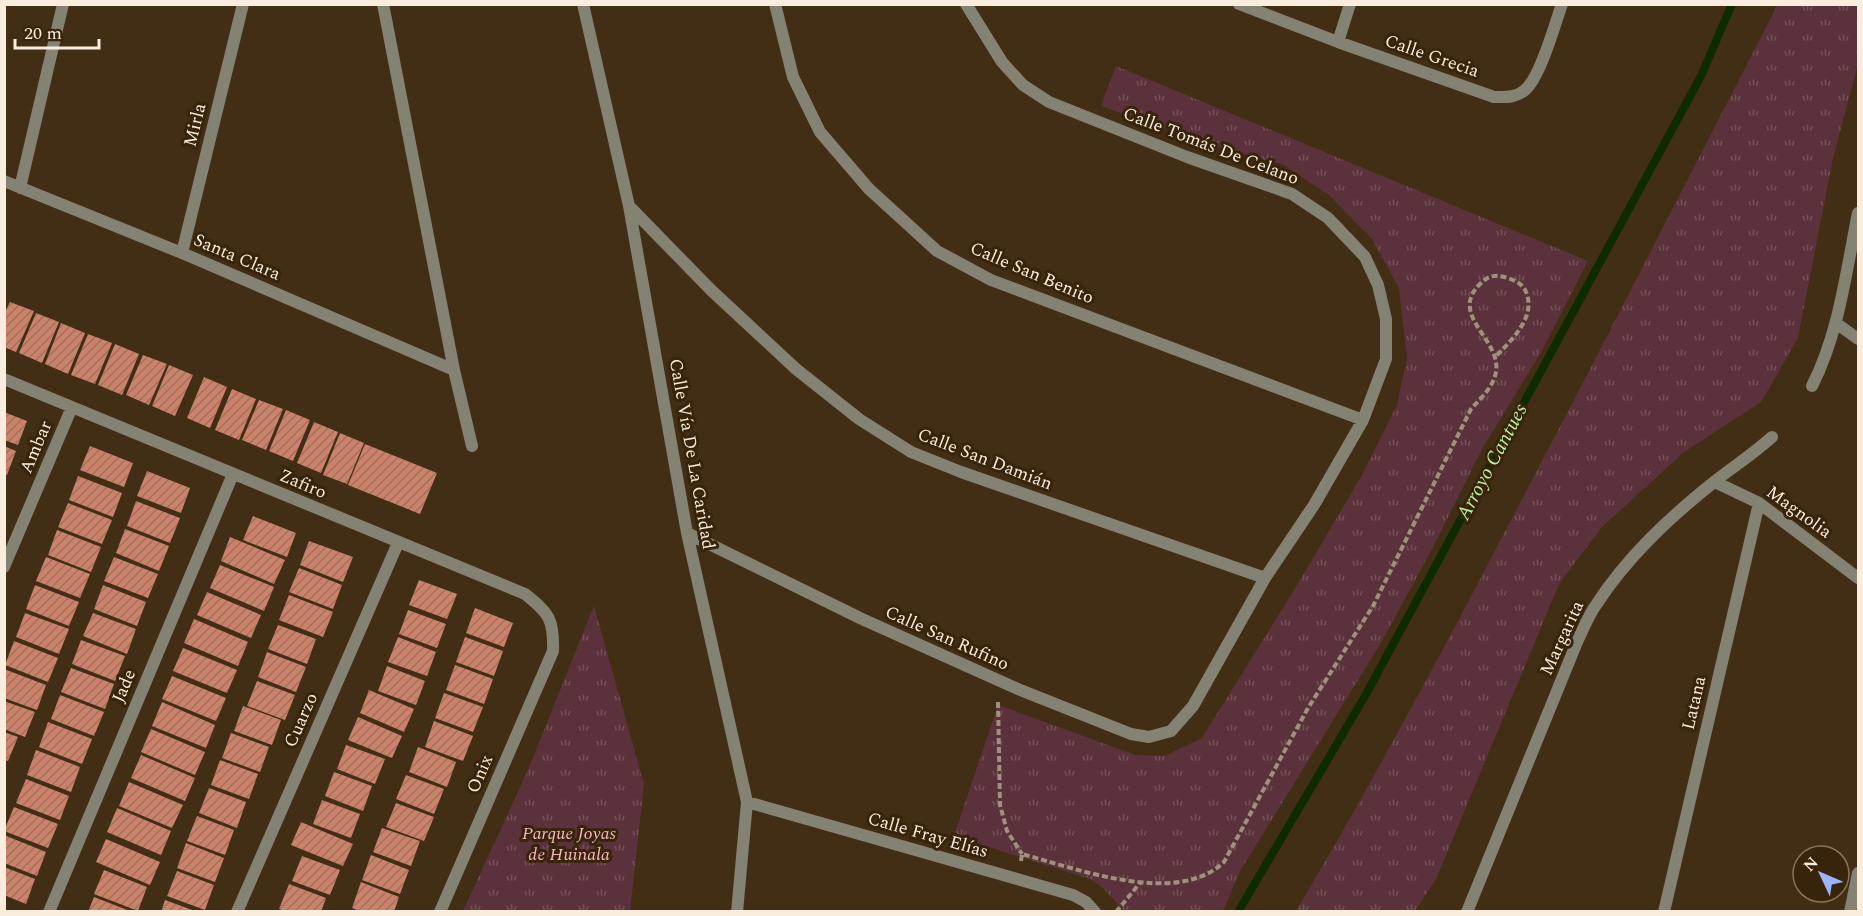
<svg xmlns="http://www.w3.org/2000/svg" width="1863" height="916" viewBox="0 0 1863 916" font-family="Spectral,serif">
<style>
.grass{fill:url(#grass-tufts)}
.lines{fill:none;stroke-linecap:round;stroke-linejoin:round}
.stream{stroke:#0e2a00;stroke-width:8}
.building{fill:url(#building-hatch)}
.path{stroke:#a1917c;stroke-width:4;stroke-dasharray:6 3;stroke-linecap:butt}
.street{stroke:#838273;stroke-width:12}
.labels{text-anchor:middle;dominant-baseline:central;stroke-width:6;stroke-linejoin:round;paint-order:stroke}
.street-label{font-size:18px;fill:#faedde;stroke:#38240a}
.park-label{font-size:18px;font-style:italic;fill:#f5b5c1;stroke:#38240a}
.water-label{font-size:20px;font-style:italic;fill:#b7f29d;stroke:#38240a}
</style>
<defs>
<pattern id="grass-tufts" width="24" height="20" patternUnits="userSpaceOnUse" patternTransform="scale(1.5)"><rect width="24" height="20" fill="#5b323b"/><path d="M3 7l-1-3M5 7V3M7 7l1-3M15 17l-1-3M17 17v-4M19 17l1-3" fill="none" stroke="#735057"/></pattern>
<pattern id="building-hatch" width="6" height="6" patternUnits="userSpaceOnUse" patternTransform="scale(1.5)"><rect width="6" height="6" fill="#ca826a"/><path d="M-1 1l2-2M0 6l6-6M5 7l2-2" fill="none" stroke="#a4705e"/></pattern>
</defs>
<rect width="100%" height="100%" fill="#422e14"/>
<path class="grass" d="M1778,4L1858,5V64L1833,158L1798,338L1761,402L1684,452L1602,527L1559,584L1436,879L1415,911H1296C1379,772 1454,629 1529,486C1613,326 1695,165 1778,4Z
M1116,66L1588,261L1540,354L1482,449L1432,549L1382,641L1240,871L1223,911H1124L1103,888L1090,879L954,836L998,705L1135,755L1165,756L1202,738L1299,582L1362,475L1397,405L1407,358L1399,288L1372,239L1329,195L1284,165L1202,142L1101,106Z
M594,606L644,784L630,911H463L528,770Z"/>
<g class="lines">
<path class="stream" d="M1238,912L1365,696L1701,76L1732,4"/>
</g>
<path class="building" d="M10,302L34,311L16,352L4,347V314Z
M36,313L59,322L42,363L19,353Z
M61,323L85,333L68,374L45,364Z
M88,334L112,343L95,384L71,375Z
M115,344L139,354L122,395L98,385Z
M143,355L167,364L149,405L126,395Z
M169,365L193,375L175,416L152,406Z
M204,377L227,387L210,428L187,418Z
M232,389L256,399L239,440L215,430Z
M259,400L283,409L266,450L242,440Z
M286,410L310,420L293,461L269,451Z
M4,412L27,421L18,445L4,440Z
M314,422L338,432L321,473L297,463Z
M340,433L364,443L347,484L323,475Z
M365,444L437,473L420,514L348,485Z
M4,446L16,451L7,475L4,474Z
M90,446L133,463L124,487L80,470Z
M147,471L190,488L181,513L137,496Z
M78,476L122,493L113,517L69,500Z
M136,501L180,518L170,543L127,526Z
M68,503L112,520L102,544L58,527Z
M253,516L296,533L287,557L243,540Z
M125,529L169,546L159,571L116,553Z
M57,530L101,547L91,572L48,555Z
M230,537L285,560L274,584L221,561Z
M309,541L353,557L343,582L300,565Z
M46,557L90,574L80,598L36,581Z
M114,557L158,574L148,598L104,581Z
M220,565L274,587L264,611L210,588Z
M299,568L342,585L333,609L289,592Z
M419,580L457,594L447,619L409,605Z
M35,585L79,602L69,626L26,609Z
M103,585L146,602L137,626L94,609Z
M207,592L261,615L251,638L197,615Z
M289,595L333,612L323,637L279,620Z
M475,608L513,623L504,647L466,633Z
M408,610L446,624L437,648L399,634Z
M25,613L69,629L59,654L16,637Z
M93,613L136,629L127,654L83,636Z
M194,619L248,642L238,666L184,643Z
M278,625L316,639L307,664L268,649Z
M398,637L436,652L427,676L388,662Z
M465,637L503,651L494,676L456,662Z
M81,640L125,656L115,681L72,664Z
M14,641L58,658L48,682L5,665Z
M183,648L237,670L227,693L173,671Z
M267,652L306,667L296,692L258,677Z
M455,665L493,679L484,704L446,690Z
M387,666L425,681L416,705L378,691Z
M71,668L114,684L105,709L61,692Z
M4,669L46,685L37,710L4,698Z
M172,676L226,698L216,721L162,699Z
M257,681L295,695L285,720L247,706Z
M369,690L414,709L404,732L360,713Z
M444,693L483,707L473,732L435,718Z
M60,695L104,712L94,736L51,719Z
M4,701L35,712L25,737L4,729Z
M162,702L215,725L206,748L152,726Z
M243,706L281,720L272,745L234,731Z
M358,717L402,736L392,758L348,740Z
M434,721L473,736L463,761L425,747Z
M48,722L92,739L82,764L39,747Z
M151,729L205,752L195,775L141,752Z
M4,732L18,737L8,761L4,760Z
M231,733L269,747L260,772L222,758Z
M346,745L385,759L375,784L337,769Z
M418,747L456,762L447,787L409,772Z
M36,750L80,767L71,792L27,775Z
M141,755L195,778L185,801L131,778Z
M220,760L258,774L249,799L211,785Z
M334,772L372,786L363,811L325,796Z
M406,775L444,789L434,814L396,799Z
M26,779L69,796L60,820L16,803Z
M129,782L183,805L172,828L119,806Z
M209,788L246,802L237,828L199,813Z
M322,800L360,814L351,838L313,824Z
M396,803L434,817L424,841L386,827Z
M14,807L58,824L48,848L4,831Z
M117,808L171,831L161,855L107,832Z
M197,816L234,830L225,855L187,841Z
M301,822L353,844L343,866L291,845Z
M382,828L420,841L411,866L373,852Z
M4,835L46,852L37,876L4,863Z
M106,839L160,862L150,885L96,862Z
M186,843L224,858L215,882L177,868Z
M371,855L409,870L400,894L362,880Z
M302,856L340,870L330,895L292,881Z
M4,867L35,879L26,904L4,895Z
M104,870L147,887L138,911L94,894Z
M177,871L214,885L205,910L167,896Z
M361,882L399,897L394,912H362L352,908Z
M289,884L326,898L321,912H287L279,909Z
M94,897L130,911V912H88Z
M165,900L195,911V912H161Z"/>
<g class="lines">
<path class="path" d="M998,702L1000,805L1007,831L1022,854
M1021,861L1022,854C1078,869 1177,907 1224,862L1308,708L1373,606L1471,409C1483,396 1499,382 1496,362C1492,335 1451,312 1480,284C1487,277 1493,274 1504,277C1512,279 1523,283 1526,292C1537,317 1510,342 1494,358
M1116,912L1140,883"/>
<path class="street" d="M383,4L454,370L472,446
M583,4L629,206L687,533L747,802L737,912
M775,4L793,77L820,132L869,189L937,251L991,280L1363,420
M1239,4L1338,42L1494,97C1505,97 1516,98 1525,90C1540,78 1555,24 1562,4
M1338,42L1350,4
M4,181L182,253L454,370
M20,188L63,4
M629,206L711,290L796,369L859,419L911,452L961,472L1265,578
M182,253L243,4
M1836,323L1858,339
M4,379L525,594C549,613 554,619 553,651L440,912
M1812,386C1839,333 1846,272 1858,213
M1715,482L1759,503L1858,578
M687,533L862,619L1018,689L1131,734L1149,737L1171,731L1193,706L1265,578L1314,505L1363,420L1386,359V319L1378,285L1365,257L1328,218L1292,194L1187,157L1049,102L1023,85L1002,62L966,4
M4,567L72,407
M747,802L1073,895L1086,902L1095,912
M49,912L233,474
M237,912L398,543
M1467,912L1577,642C1583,630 1588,616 1596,605C1627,557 1669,518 1714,482C1733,467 1753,454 1772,437
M1664,912L1759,503
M1850,912L1858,873"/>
</g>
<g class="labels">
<g class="street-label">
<text transform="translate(1432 56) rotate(19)">Calle Grecia</text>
<text transform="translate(195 125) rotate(-76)">Mirla</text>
<text transform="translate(1211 146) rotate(21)">Calle Tomás De Celano</text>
<text transform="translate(237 257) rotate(23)">Santa Clara</text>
<text transform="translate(1032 273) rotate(23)">Calle San Benito</text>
<text transform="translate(36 447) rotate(-67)">Ambar</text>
<text transform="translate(692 454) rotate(80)">Calle Vía De La Caridad</text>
<text transform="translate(985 459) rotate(21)">Calle San Damián</text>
<text transform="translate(303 484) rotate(23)">Zafiro</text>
<text transform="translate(1799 512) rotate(36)">Magnolia</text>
<text transform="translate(947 638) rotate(24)">Calle San Rufino</text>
<text transform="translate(1562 638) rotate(-65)">Margarita</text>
<text transform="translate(124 686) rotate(-67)">Jade</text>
<text transform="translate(1694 703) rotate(-77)">Latana</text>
<text transform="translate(301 720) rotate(-66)">Cuarzo</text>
<text transform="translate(480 774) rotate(-67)">Onix</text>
<text transform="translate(928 835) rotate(16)">Calle Fray Elías</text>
</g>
<g class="park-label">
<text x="569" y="833">Parque Joyas<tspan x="569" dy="21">de Huinala</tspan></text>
</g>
<g class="water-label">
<text transform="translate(1492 462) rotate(-62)">Arroyo Cantues</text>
</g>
</g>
<rect width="1863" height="916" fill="none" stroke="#faedde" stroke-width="12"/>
<g transform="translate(1821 874) rotate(314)"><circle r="28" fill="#38240a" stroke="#86745f" stroke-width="1.5"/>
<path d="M0-4.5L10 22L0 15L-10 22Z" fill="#9bb5fd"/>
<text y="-9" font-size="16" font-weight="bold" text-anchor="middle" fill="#faedde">N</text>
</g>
<path d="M15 39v9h84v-9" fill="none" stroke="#faedde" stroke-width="3"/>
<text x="24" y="39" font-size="18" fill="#faedde" stroke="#38240a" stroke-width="4.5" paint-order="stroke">20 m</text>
</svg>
